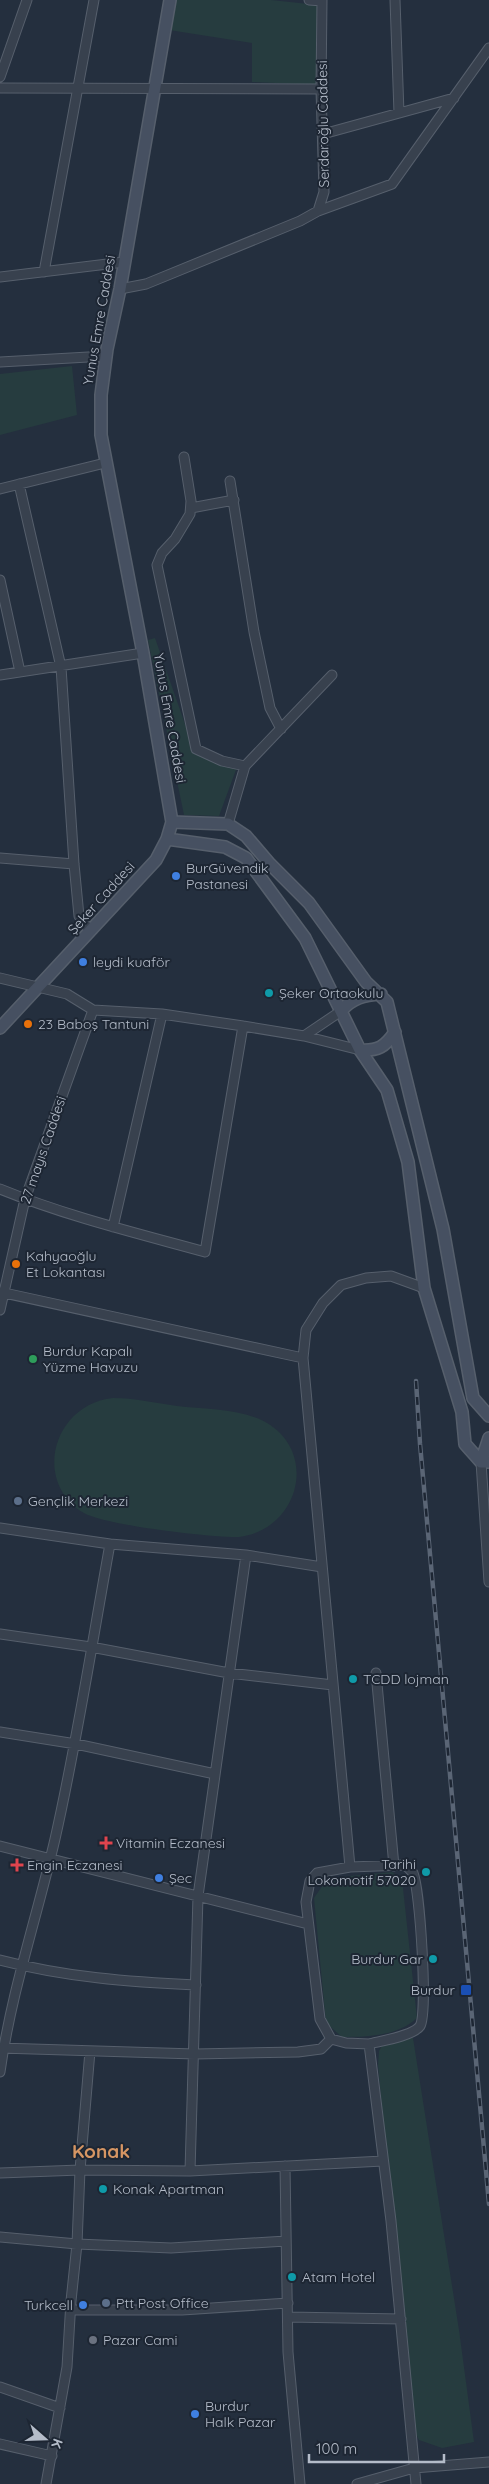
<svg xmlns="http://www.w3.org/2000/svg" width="489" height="2484" viewBox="0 0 489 2484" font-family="Quicksand,sans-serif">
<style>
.green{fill:#263c3f}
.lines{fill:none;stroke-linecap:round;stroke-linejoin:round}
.street-casing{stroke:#565f6c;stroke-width:11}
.secondary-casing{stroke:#565f6c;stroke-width:14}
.street{stroke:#38414e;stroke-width:9}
.secondary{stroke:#465061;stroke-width:11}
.rail-casing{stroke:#5a6575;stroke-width:4.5}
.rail{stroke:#1d2633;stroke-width:2.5;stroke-dasharray:8;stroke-linecap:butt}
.shop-dot{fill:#3f7fe0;stroke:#1d2633;stroke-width:2}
.culture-dot{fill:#0f9aa8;stroke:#1d2633;stroke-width:2}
.food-dot{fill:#e8710a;stroke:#1d2633;stroke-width:2}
.leisure-dot{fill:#2e9e5b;stroke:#1d2633;stroke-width:2}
.service-dot{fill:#5c6f8a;stroke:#1d2633;stroke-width:2}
.health-dot{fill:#e0444e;stroke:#1d2633;stroke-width:2}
.transit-dot{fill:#1a4fb4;stroke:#1d2633;stroke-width:2}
.worship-dot{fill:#6b7280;stroke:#1d2633;stroke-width:2}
.labels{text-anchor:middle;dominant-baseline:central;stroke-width:4;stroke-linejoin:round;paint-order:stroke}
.street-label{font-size:14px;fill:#b4bcc9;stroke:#1d2633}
.poi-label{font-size:14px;fill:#b4bcc9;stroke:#1d2633;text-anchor:start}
.district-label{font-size:19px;font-weight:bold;fill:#d59563;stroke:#1d2633}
</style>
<rect width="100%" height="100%" fill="#242f3e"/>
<path class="green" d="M176,0H271L318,5L317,85L252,82V43L169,30Z
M72,366L77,415L0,435V374Z
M155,638L194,750L237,767L219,816L184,815L148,640Z
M113,1398C134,1398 156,1403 177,1406C204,1409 244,1409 267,1423C319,1454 298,1530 239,1537C213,1538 104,1525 84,1513C31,1481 54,1404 113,1398Z
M392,1872L402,1879L417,2018C398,2036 367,2037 342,2037L326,2023L314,1898L323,1885L340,1877Z
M393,2038H413L459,2330L474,2442L442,2448L419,2440L411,2424L378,2065L379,2051L384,2042Z"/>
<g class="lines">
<g class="street-casing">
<path id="street" d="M309,0L322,1
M395,0L399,113
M0,77L27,0
M0,88L321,89
M323,134L454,98
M318,211L392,184L489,48
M44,272L94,0
M0,277L124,262
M120,289L146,284L300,221L318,211L324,192L321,89L322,0
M0,362L106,356
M184,457L191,501L190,514L175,539L162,553L157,565L196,749L222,761L245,766
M230,481L254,632L270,708L281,729
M19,484L61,667L74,864L79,916L90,931
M0,489L105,463
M191,508L234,500
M0,580L20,672
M0,675L143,653
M228,824L245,766L332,675
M0,858L74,864
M0,978L67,994L93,1010L162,1014L243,1026L304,1036L360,1050
M304,1036L341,1011
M0,1189C66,1216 136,1233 205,1252L243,1026
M113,1227L162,1014
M0,1292L303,1358
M0,1310L25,1199L93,1010
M481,1462L489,1582
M0,1528L110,1544L246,1555L322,1567
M0,1634L91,1647L229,1673L333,1685
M376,1673L394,1866
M0,1732L76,1744L215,1774
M0,1846L308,1924
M350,1867L405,1865C407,1867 411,1870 413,1873C420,1890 428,2013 420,2026C413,2036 381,2041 369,2044L391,2221L416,2484
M0,1960C65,1977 129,1982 196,1985
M369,2044L346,2043L331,2039L320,2019L306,1902L310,1881L317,1873L350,1867L303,1358L306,1330L323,1303L341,1285L366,1278L391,1276L424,1288
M0,2048L195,2054L298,2052L321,2049L331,2039
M0,2072C11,1993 37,1917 55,1839C77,1742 92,1643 110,1544
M285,2166L288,2352L300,2484
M190,2171L198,1896L246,1555
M0,2173L80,2170L190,2171L383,2161
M0,2237L77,2244L171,2248L286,2241
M70,2310H182L288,2303
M288,2317L401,2319
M0,2387L60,2408
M0,2444L52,2456
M46,2484L67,2367L71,2301L77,2244L80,2170L90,2051
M357,2484L414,2468L489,2462"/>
</g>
<g class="secondary-casing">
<path id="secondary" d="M172,822L228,824L246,836L270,864L309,903L366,982L387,1002L443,1229L473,1398L489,1416
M167,839L225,847L246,858L305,938L360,1050L387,1090L408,1162L424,1288L462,1412L465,1444L481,1462H489
M341,1011C352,998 364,995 381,994
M0,1028L156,860L167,839L172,822L143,653L101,435V395L107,349L120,289L170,0
M360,1050C378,1051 385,1047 395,1032
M481,1462L489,1438"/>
</g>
<use href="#street" class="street"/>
<use href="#secondary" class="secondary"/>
<g class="rail-casing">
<path id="rail" d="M416,1381L420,1444L489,2204"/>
</g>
<use href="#rail" class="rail"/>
</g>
<g class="shop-dot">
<circle cx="176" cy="876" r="5"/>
<circle cx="83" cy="962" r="5"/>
<circle cx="159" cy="1878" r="5"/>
<circle cx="83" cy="2305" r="5"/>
<circle cx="195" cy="2414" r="5"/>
</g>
<g class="culture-dot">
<circle cx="269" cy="993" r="5"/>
<circle cx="353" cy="1679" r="5"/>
<circle cx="426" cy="1872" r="5"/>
<circle cx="433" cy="1959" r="5"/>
<circle cx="103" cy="2189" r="5"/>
<circle cx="292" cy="2277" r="5"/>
</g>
<g class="food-dot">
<circle cx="28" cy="1024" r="5"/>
<circle cx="16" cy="1264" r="5"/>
</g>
<circle class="leisure-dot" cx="33" cy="1359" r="5"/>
<g class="service-dot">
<circle cx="18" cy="1501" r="5"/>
<circle cx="106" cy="2303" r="5"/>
</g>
<g class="health-dot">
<path d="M103.5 1835.5h5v5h5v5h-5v5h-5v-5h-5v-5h5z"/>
<path d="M14.5 1857.5h5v5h5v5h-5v5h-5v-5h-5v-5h5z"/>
</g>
<rect class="transit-dot" x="460" y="1984" width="12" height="12" rx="2.5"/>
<circle class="worship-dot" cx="93" cy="2340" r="5"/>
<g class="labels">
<g class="street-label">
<text transform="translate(323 124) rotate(-91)">Serdaroğlu Caddesi</text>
<text transform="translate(99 320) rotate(-80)">Yunus Emre Caddesi</text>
<text transform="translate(170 718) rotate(80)">Yunus Emre Caddesi</text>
<text transform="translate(101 898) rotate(-48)">Şeker Caddesi</text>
<text transform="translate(43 1150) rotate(-71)">27 mayıs Caddesi</text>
</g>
<g class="poi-label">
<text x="186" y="868">BurGüvendik<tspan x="186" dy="16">Pastanesi</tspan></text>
<text x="93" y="962">leydi kuaför</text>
<text x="279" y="993">Şeker Ortaokulu</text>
<text x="38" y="1024">23 Baboş Tantuni</text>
<text x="26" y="1256">Kahyaoğlu<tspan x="26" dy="16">Et Lokantası</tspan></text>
<text x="43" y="1351">Burdur Kapalı<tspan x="43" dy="16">Yüzme Havuzu</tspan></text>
<text x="28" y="1501">Gençlik Merkezi</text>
<text x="363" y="1679">TCDD lojman</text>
<text x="116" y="1843">Vitamin Eczanesi</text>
<text x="416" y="1864" text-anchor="end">Tarihi<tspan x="416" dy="16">Lokomotif 57020</tspan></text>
<text x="27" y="1865">Engin Eczanesi</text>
<text x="169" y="1878">Şec</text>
<text x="423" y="1959" text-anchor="end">Burdur Gar</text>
<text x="455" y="1990" text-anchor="end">Burdur</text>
<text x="113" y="2189">Konak Apartman</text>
<text x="302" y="2277">Atam Hotel</text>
<text x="116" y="2303">Ptt Post Office</text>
<text x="73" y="2305" text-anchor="end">Turkcell</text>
<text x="103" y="2340">Pazar Cami</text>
<text x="205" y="2406">Burdur<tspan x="205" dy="16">Halk Pazar</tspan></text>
</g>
<g class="district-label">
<text x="101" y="2151">Konak</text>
</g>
</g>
<g transform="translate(45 2439) rotate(110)" stroke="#1d2633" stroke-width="4" paint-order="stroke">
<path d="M0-4L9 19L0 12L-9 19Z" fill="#b4bcc9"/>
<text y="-8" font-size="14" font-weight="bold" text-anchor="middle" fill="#b4bcc9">K</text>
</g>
<path d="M309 2454v8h135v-8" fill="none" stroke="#b4bcc9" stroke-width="2.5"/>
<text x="316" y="2454" font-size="15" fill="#b4bcc9" stroke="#1d2633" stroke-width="4" paint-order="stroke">100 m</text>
</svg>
